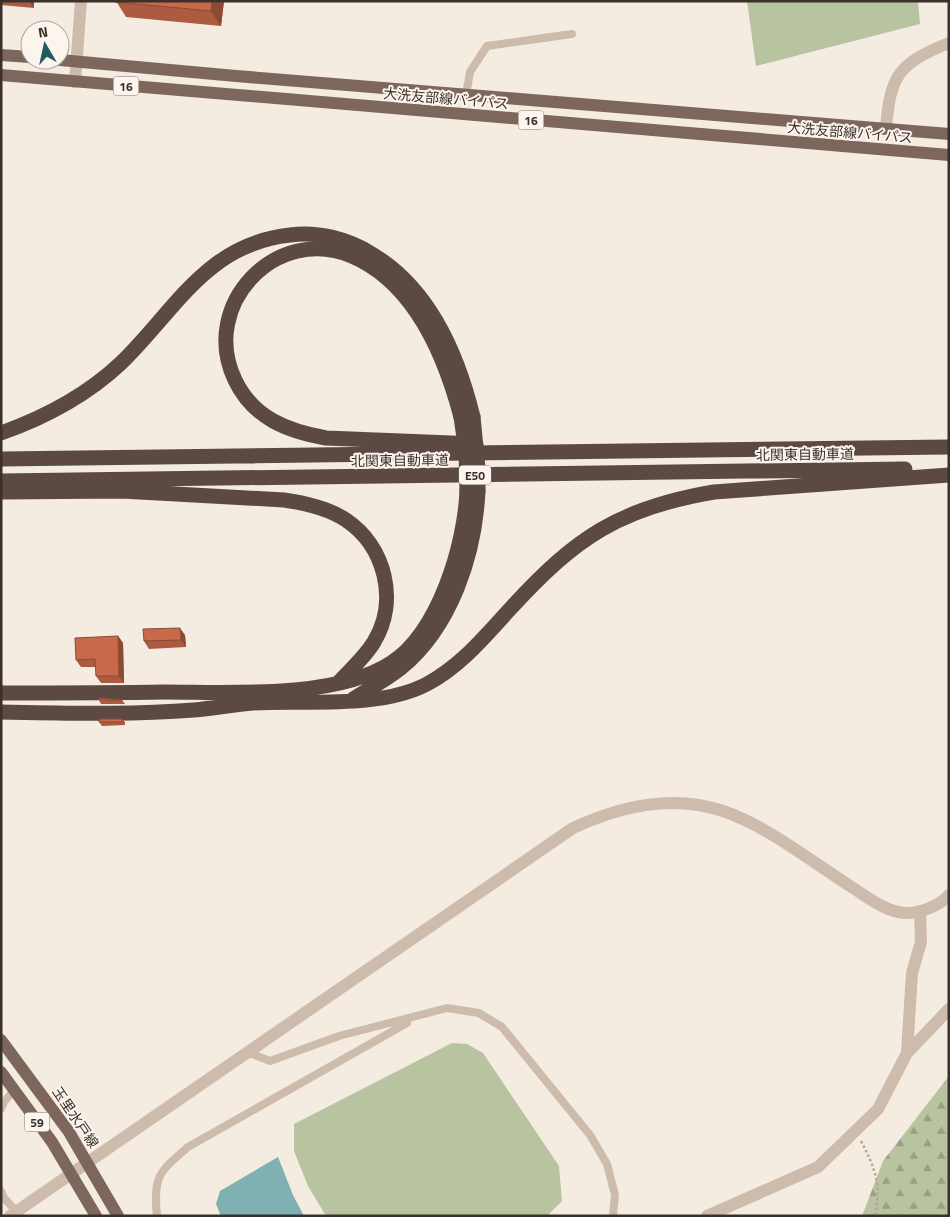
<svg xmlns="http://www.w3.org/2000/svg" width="950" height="1217" viewBox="0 0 950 1217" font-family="'Titillium Web','Noto Sans JP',sans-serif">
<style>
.forest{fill:url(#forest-firs)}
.pitch{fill:#b8c4a0}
.water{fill:#7fb0b2}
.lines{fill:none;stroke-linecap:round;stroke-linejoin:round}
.path{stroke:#b9a596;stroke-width:2.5;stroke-dasharray:2.5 2.5;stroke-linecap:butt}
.service{stroke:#cdbbac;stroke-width:8}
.minor{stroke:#cdbbac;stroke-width:12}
.tertiary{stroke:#cdbbac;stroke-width:12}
.primary{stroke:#7d675c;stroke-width:12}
.motorway{stroke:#5c4a42;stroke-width:15}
.motorway-bridge{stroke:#5c4a42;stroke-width:15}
.wall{fill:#ac5a40}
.shaded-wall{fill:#8c4a34}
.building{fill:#c8694b;stroke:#8c4a34}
.labels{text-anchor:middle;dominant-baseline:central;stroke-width:4;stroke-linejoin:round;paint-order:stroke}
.shield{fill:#fbf5ee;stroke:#756b66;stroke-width:1}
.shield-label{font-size:12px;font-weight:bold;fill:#3b302b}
.street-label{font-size:14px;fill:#3b302b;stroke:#fbf5ee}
</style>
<defs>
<pattern id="forest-firs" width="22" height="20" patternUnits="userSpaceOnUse" patternTransform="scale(1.25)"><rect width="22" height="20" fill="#b8c4a0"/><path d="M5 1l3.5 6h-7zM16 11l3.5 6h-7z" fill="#97a083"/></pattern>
</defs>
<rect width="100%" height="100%" fill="#f4ebe1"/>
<path class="forest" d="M949,1076V1216H862L883,1161Z"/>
<path class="pitch" d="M747,1H918L920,24L756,66Z
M452,1043L467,1044L483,1053L559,1166L562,1201L547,1216H326L308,1186L294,1151V1124Z"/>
<path class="water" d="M278,1157L293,1195L304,1216H221L216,1204L220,1191Z"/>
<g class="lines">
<path class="path" d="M861,1141C876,1170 881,1184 875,1216"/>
<path class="service" d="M466,95L470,72L487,46L572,34
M247,1052L270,1061L339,1036L447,1008L479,1013L502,1027L590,1135L607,1164L615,1195L613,1216
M1,1109L4,1102L15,1089
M1,1191L4,1198L16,1211
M157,1216C153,1176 159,1172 188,1147L407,1023"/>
<path class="minor" d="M886,129C890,75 899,63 949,43
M907,1053L949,1009
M707,1216L818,1167L878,1109L907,1053L912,973L921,942L920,911"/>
<path class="tertiary" d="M75,82L81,1
M10,1216L573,828C621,806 672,794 723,811C767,826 811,861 850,886C866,896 886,912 904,913C919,914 939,906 949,895"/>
<path class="primary" d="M1,55L30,57
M60,60L236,76L949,134
M1,75L949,155
M1,1040L69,1132L118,1216
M1,1072L52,1142L96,1216"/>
<path class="motorway" d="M461,417C445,356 415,283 352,256C276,224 199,305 235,380C253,418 287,431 326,438L476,444
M1,433C46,417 86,396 121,363C175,311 206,244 290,235C318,231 348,239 372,254C429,288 458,355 473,417
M1,459L949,447
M1,481L905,469
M1,492L122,491L284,500C305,503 328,508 346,520C385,546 399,601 374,642C365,657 351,669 339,682
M1,693C56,693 110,693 165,692C229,692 336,699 391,663C439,632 465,544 467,490
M353,699C369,689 386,680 401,668C451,627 475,555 478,491
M1,712C65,713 130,715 194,710C214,708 233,705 253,703C305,700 380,709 427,684C462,665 485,636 511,608C575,538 619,508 714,492L949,475"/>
<path class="motorway-bridge" d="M461,417L466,452L467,490
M473,417L478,468V491"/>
</g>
<path class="wall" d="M1,1H34V8L1,5Z
M116,1H224L221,26L126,17Z
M185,635L186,647L149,649L144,641Z
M118,636L123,643L124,683H101L96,676V667H81L76,660Z
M99,700H122L125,704H101Z
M122,719L125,722V725L102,726L99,722Z"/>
<path class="shaded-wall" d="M29,1H34V8Z
M212,1H224L221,26L211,11Z
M180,628L185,635L186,647L181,640Z
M118,636L123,643L124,683L119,676Z"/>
<path class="building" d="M116,1H212L211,11L115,2Z
M180,628L181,640L144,641L143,629Z
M118,636L119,676H96L95,659L76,660L75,638Z
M99,698L122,700H99Z
M99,719H122V722H99Z"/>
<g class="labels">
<g class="shield">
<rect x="113.5" y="76.5" width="25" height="19" rx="4"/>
<rect x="518.5" y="110.5" width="25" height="19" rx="4"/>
<rect x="459" y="465.5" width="32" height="19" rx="4"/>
<rect x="24.5" y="1112.5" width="25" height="19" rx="4"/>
</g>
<g class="shield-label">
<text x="126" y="86">16</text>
<text x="531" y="120">16</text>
<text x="475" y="475">E50</text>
<text x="37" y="1122">59</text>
</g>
<g class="street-label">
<text transform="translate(446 98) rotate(5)">大洗友部線バイパス</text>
<text transform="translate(850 132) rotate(5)">大洗友部線バイパス</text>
<text transform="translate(805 454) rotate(-1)">北関東自動車道</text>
<text transform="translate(400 460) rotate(-1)">北関東自動車道</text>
<text transform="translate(76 1117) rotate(56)">玉里水戸線</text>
</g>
</g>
<rect width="950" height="1217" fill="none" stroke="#3b302b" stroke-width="5"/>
<g transform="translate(45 45) rotate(351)"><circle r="24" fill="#fbf5ee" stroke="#aea6a0"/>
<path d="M0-4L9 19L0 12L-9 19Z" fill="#1f5a5e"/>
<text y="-8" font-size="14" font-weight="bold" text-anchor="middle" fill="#3b302b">N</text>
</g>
</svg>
